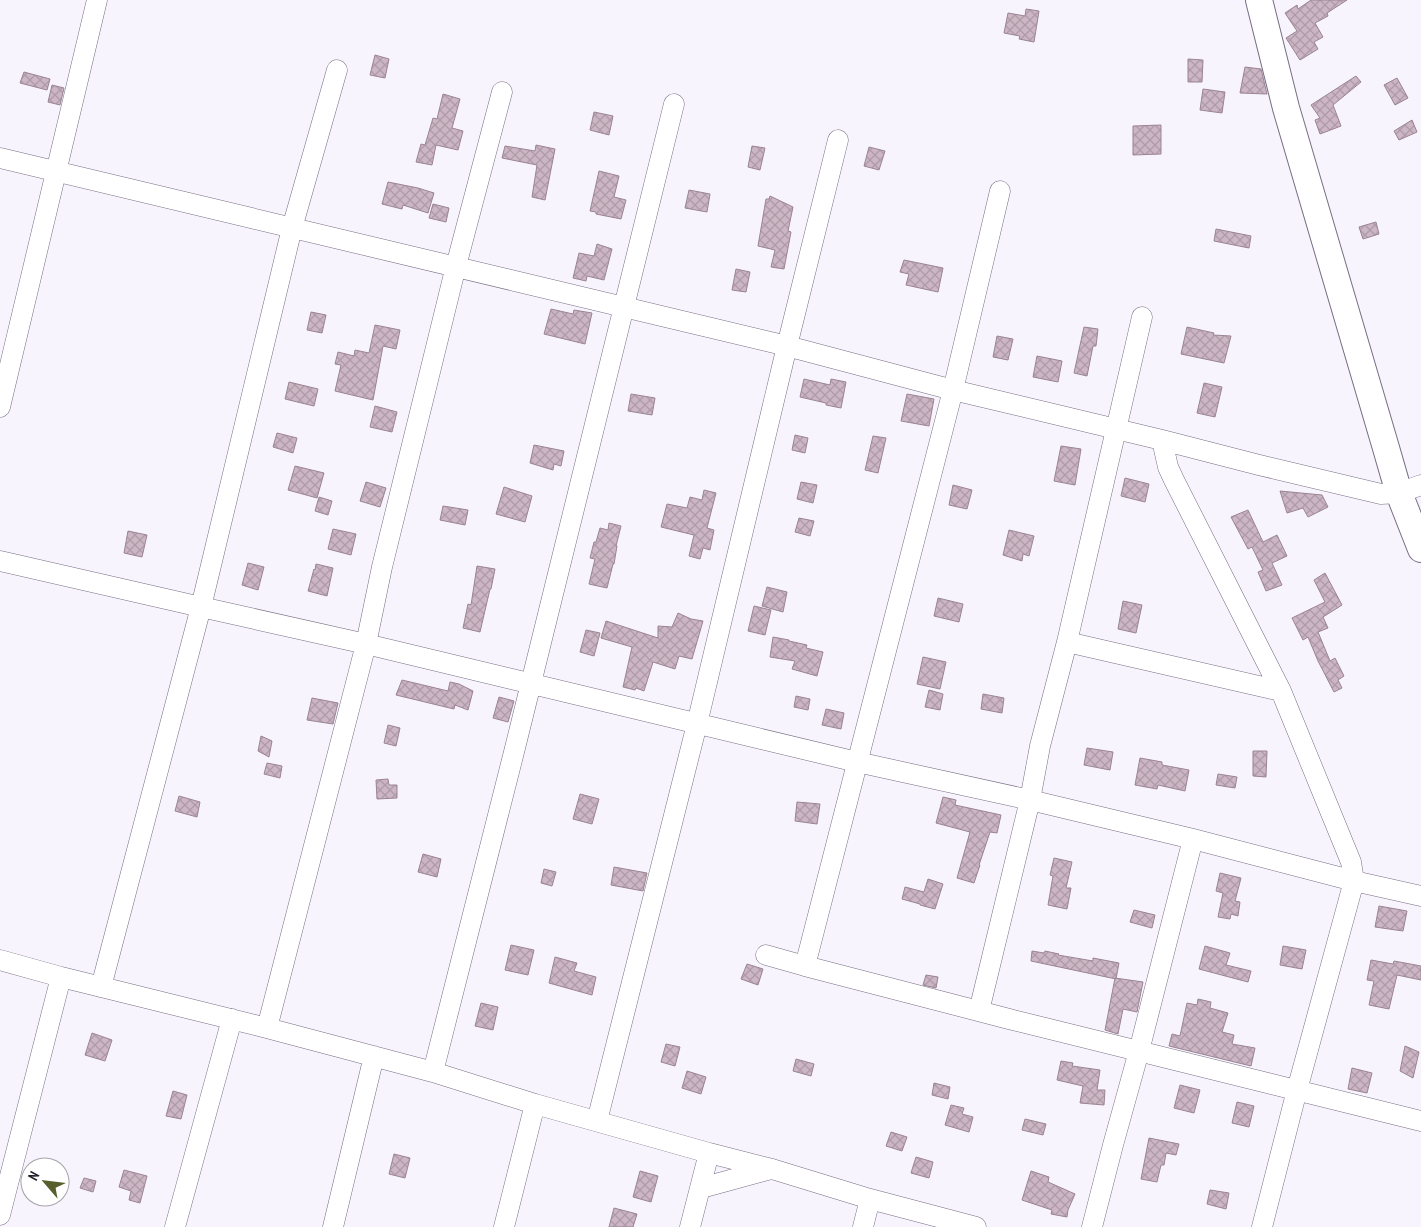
<svg xmlns="http://www.w3.org/2000/svg" width="1421" height="1227" viewBox="0 0 1421 1227" font-family="'PT Sans Narrow',sans-serif">
<style>
.building{fill:url(#building-cross-hatch);stroke:#9a8492}
.lines{fill:none;stroke-linecap:round;stroke-linejoin:round}
.minor-casing{stroke:#776e83;stroke-width:21}
.major-casing{stroke:#776e83;stroke-width:28}
.minor{stroke:#fff;stroke-width:20}
.major{stroke:#fff;stroke-width:26}
</style>
<defs>
<pattern id="building-cross-hatch" width="8" height="8" patternUnits="userSpaceOnUse" patternTransform="scale(1.25)"><rect width="8" height="8" fill="#ccb5c4"/><path d="M0 0l8 8M0 8l8-8" fill="none" stroke="#af9ba8"/></pattern>
</defs>
<rect width="100%" height="100%" fill="#f8f4fe"/>
<path class="building" d="M1311,0H1347L1327,13L1328,16L1315,23L1323,37L1314,42L1318,49L1300,60L1286,38L1297,31L1285,13L1297,5L1298,9Z
M1026,9L1039,11L1034,42L1019,39L1020,36L1004,33L1008,13L1025,16Z
M375,55L389,59L385,78L370,75Z
M1188,59L1203,60L1202,82H1188Z
M1245,67L1261,69L1267,94L1240,93Z
M24,72L50,79L47,90L20,83Z
M1356,76L1361,82L1333,105L1341,126L1320,134L1315,120L1320,118L1311,105Z
M1397,78L1408,98L1395,105L1384,85Z
M52,85L64,88L60,105L48,102Z
M1203,89L1225,92L1222,113L1200,110Z
M443,94L460,99L452,128L463,131L458,150L436,145L432,165L416,162L421,144L425,145L433,118L437,119Z
M594,112L613,116L609,135L590,130Z
M1412,120L1417,132L1399,140L1394,131Z
M1161,125V154L1133,155V126Z
M536,145L555,149L545,200L532,197L537,165L502,158L505,146L535,151Z
M752,146L765,148L760,170L748,167Z
M869,147L885,151L879,170L864,166Z
M599,171L619,176L614,197L626,200L621,219L596,214V212L590,211Z
M388,182L418,188L434,193L428,213L403,205L402,209L382,204Z
M689,190L710,194L707,212L685,208Z
M770,196L793,207L788,231L791,232L784,269L771,267L775,250L758,246L766,199H769Z
M433,204L449,208L446,222L429,218Z
M1376,222L1379,234L1363,239L1359,227Z
M1216,229L1251,236L1249,248L1214,241Z
M597,244L612,249L604,280L587,276L586,281L573,278L579,253L594,256Z
M904,260L943,268L938,292L906,285L909,274L900,272Z
M736,269L750,272L746,292L732,290Z
M551,309L573,314L574,310L592,313L585,344L544,334Z
M311,312L326,315L322,333L307,330Z
M375,325L400,330L396,349L383,346L373,400L335,391L341,365L335,364L338,352L354,356L355,350L369,353Z
M1084,327L1098,329L1096,346H1093L1087,376L1074,373Z
M1187,327L1214,333L1213,335L1231,336L1224,363L1181,354Z
M997,336L1013,339L1008,360L993,357Z
M1037,356L1062,361L1058,382L1033,377Z
M804,379L830,385L831,379L846,382L841,408L826,405V403L800,397Z
M289,382L318,389L314,406L285,399Z
M1204,383L1222,387L1215,417L1197,413Z
M631,394L655,398L652,415L628,411Z
M907,394L934,399L929,426L901,421Z
M375,406L397,412L392,432L370,427Z
M277,433L297,438L293,453L273,447Z
M795,435L808,438L805,453L792,450Z
M873,436L886,438L878,473L865,470Z
M534,445L564,451L561,466L554,464L553,470L530,463Z
M1061,446L1081,449L1075,485L1054,481Z
M295,466L324,473L317,498L288,490Z
M1125,478L1149,484L1145,502L1121,496Z
M366,482L386,488L380,507L360,501Z
M801,482L817,485L813,503L797,499Z
M953,485L972,490L967,509L949,505Z
M504,487L532,496L525,522L496,514Z
M704,490L716,493L707,528L714,530L710,550L703,548L700,559L689,556L694,535L661,527L667,504L687,508L690,497L702,500Z
M1280,491L1322,495L1328,507L1308,517L1303,508L1287,513Z
M319,497L332,501L328,515L315,511Z
M443,506L468,510L465,525L440,520Z
M1248,510L1263,542L1277,535L1287,556L1272,563L1282,585L1266,591L1258,572L1263,570L1252,547L1248,549L1231,517Z
M799,518L814,521L810,536L795,532Z
M609,523L621,526L616,546H617L614,564H613L607,588L589,584L595,559L590,558L594,542H596L600,528L608,530Z
M333,529L356,534L351,555L328,549Z
M1009,530L1034,536L1029,556L1023,554L1022,561L1003,555Z
M128,531L147,535L142,557L124,553Z
M248,563L264,567L258,590L242,585Z
M316,564L333,568L327,596L308,591L314,569L315,570Z
M477,566L495,569L491,589H490L480,632L463,628L468,604L471,605Z
M1325,573L1342,605L1323,617L1328,628L1318,632L1330,661L1335,658L1344,676L1338,680L1342,688L1334,692L1318,661L1308,637L1303,640L1292,618L1325,602L1314,580Z
M767,587L787,592L783,612L762,606Z
M938,598L963,604L959,622L934,616Z
M1123,601L1142,605L1136,633L1118,629Z
M754,606L771,610L765,635L748,631Z
M678,613L691,619L703,621L692,659L679,656L675,669L653,662L644,691L636,688L635,690L623,687L632,647L601,638L606,621L658,638V626L672,627Z
M586,630L600,633L594,656L580,652Z
M773,637L789,640V641L807,645L806,648L823,652L817,676L792,669L795,661L770,657Z
M923,657L946,662L940,689L917,684Z
M402,680L448,691L450,682L459,684L473,691L468,710L455,705L454,709L396,695Z
M929,690L943,694L940,710L925,707Z
M983,694L1004,698L1002,713L981,709Z
M796,696L810,699L808,710L794,707Z
M499,697L514,701L508,722L493,718Z
M312,698L338,703L333,724L307,720Z
M826,709L844,713L841,729L822,725Z
M388,725L400,728L396,746L384,743Z
M261,736L272,741L269,757L258,751Z
M1087,748L1113,752L1110,770L1084,765Z
M1253,751H1267L1266,777L1253,776Z
M1140,758L1162,762V765L1189,770L1185,791L1158,785L1157,789L1135,785Z
M267,763L282,766L280,778L264,774Z
M1218,774L1237,777L1235,788L1216,785Z
M388,779L389,785H397V798L377,799L376,780Z
M580,794L599,799L592,824L573,819Z
M179,796L200,802L197,817L175,811Z
M943,797L956,800L955,805L1001,815L997,833L990,832L979,865H980L974,883L957,878L970,832L936,823Z
M797,802L820,804L817,824L795,821Z
M423,854L441,859L437,877L418,872Z
M1054,858L1072,862L1066,888H1071L1067,909L1048,905L1053,876L1050,875Z
M614,867L647,873L643,891L611,885Z
M544,869L556,872L552,886L541,883Z
M1220,873L1241,878L1235,901L1240,902L1238,916L1231,914L1230,919L1218,917L1223,893L1216,891Z
M928,879L943,884L935,909L920,905V904L902,899L905,887L924,892Z
M1379,906L1407,911L1403,931L1375,927Z
M1134,910L1155,915L1152,928L1130,922Z
M511,945L534,950L528,975L505,970Z
M1205,946L1230,953L1226,965L1251,971L1248,982L1199,969Z
M1283,946L1306,950L1302,969L1280,965Z
M1032,951L1044,953L1045,951L1059,954L1058,955L1093,961V958L1119,963L1116,979L1031,961Z
M555,957L577,963L574,971L596,977L592,995L549,983Z
M1371,960L1393,964L1394,961L1421,966V980L1397,975L1389,1009L1369,1005L1374,981L1367,980Z
M747,964L763,969L758,985L741,979Z
M926,975L938,977L936,988L923,985Z
M1115,978L1143,982L1137,1012L1123,1009L1118,1034L1105,1030Z
M1198,999L1211,1002L1210,1008L1228,1013L1222,1032L1234,1035L1232,1044L1255,1048L1251,1066L1169,1046L1172,1034L1180,1036L1187,1003L1197,1005Z
M481,1003L498,1007L493,1030L475,1026Z
M92,1033L112,1040L105,1061L85,1055Z
M666,1044L680,1047L675,1066L661,1062Z
M1405,1046L1419,1052L1413,1078L1400,1071Z
M796,1059L814,1064L811,1076L793,1071Z
M1061,1061L1073,1063L1072,1066L1100,1070L1097,1090H1105L1104,1105L1080,1103L1083,1086L1057,1080Z
M1352,1068L1372,1073L1367,1093L1348,1089Z
M687,1071L706,1077L701,1094L682,1088Z
M934,1083L950,1087L948,1099L932,1095Z
M1180,1085L1200,1090L1194,1113L1174,1108Z
M173,1091L187,1095L181,1119L166,1116Z
M1237,1102L1254,1106L1249,1127L1232,1123Z
M951,1105L964,1108L962,1114L973,1117L969,1132L945,1125Z
M1025,1119L1046,1124L1043,1135L1022,1130Z
M891,1132L907,1137L902,1151L886,1146Z
M1149,1138L1179,1144L1176,1155L1166,1153L1164,1165H1161L1157,1182L1141,1179Z
M394,1154L410,1158L405,1178L389,1174Z
M916,1157L933,1162L929,1178L911,1173Z
M124,1170L147,1176L140,1203L129,1200L131,1191L119,1187Z
M640,1171L658,1176L651,1202L633,1197Z
M1031,1171L1049,1177L1048,1182L1075,1194L1068,1210L1067,1217L1051,1214L1052,1210L1022,1200Z
M84,1178L96,1181L93,1192L80,1188Z
M1210,1190L1229,1193L1226,1209L1207,1204Z
M614,1208L637,1214L633,1227H609Z"/>
<g class="lines">
<g class="minor-casing">
<path id="minor" d="M0,158L787,346L953,390L1162,440L1259,465L1381,494L1399,493L1421,485
M0,407L97,0
M1162,440L1168,467L1174,480L1281,691L1351,862L1354,881L1297,1090L1262,1227
M0,561L201,607L366,644L857,762L1030,800L1193,839L1354,881L1421,896
M1067,642L1281,691
M766,955L805,966L953,390L1000,191
M0,960L61,977L267,1028L433,1072L535,1104L709,1153L772,1169L870,1199L976,1227
M805,966L1009,1019L1421,1121
M101,987L201,607L292,228L337,70
M979,1011L1030,800L1040,746L1067,642L1142,317
M267,1028L366,644L382,567L456,266L502,92
M433,1072C516,750 594,427 674,104
M597,1121L697,724L787,346L838,140
M701,1188L771,1169
M0,1215L61,977
M175,1227L232,1019
M333,1227L374,1056
M504,1227L535,1104
M690,1227L709,1153
M863,1227L870,1199
M1092,1227L1113,1145L1139,1051L1193,839"/>
</g>
<g class="major-casing">
<path id="major" d="M1259,0L1286,108L1386,448L1399,493L1421,549"/>
</g>
<use href="#minor" class="minor"/>
<use href="#major" class="major"/>
</g>
<g transform="translate(45 1182) rotate(298)"><circle r="24" fill="#ffffff" stroke="#a7a5a9"/>
<path d="M0-4L9 19L0 12L-9 19Z" fill="#585e2c"/>
<text y="-8" font-size="14" font-weight="bold" text-anchor="middle" fill="#231f28">N</text>
</g>
</svg>
